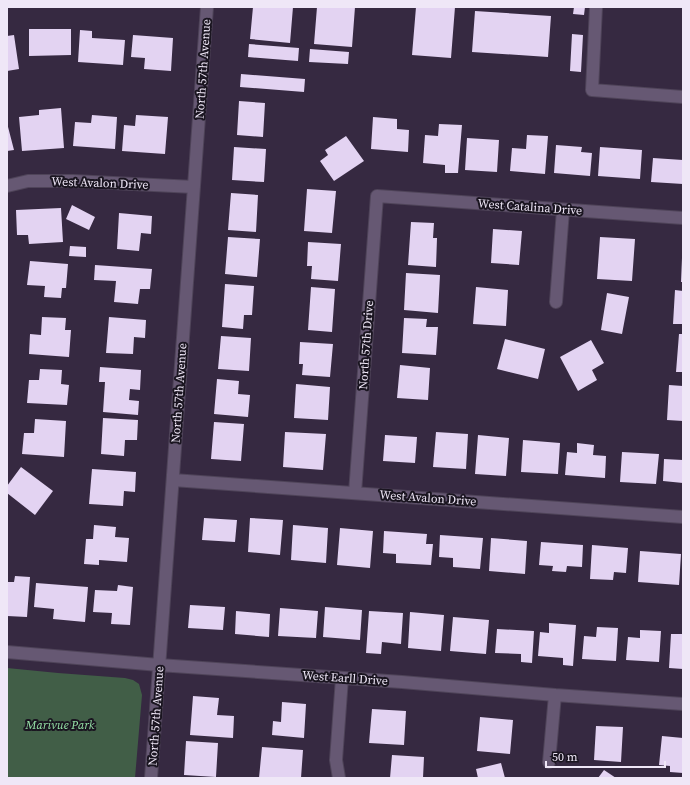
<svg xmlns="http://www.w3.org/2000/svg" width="690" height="785" viewBox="0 0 690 785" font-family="'Source Serif 4',serif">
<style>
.green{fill:#415e47}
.building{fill:#e3d3f2}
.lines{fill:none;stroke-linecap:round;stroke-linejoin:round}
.minor-casing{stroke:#4f4459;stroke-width:14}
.minor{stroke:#665873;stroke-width:12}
.labels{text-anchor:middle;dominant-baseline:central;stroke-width:4;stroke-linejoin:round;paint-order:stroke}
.street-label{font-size:12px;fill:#efe7f7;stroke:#1a1520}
.park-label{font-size:12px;font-style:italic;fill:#97e4a8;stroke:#1a1520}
</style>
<rect width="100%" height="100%" fill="#362941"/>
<path class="green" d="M7,668L58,673L125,678L133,680L139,684L142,695L135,778H7Z"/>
<path class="building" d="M253,7H293L290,43L250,39Z
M317,7H355L352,47L314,44Z
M416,7H455L451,58L412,55Z
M574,7H585L584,15L573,14Z
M475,11L551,16L548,57L472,52Z
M29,29H71V55L29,56Z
M80,30L92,31V38L125,40L123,65L78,62Z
M572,34L583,35L581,72L570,71Z
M14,35L19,69L7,71V36Z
M133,35L173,38L171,71L144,69L145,58L131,57Z
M249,44L299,48L298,61L248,57Z
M310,49L349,52L348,64L309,62Z
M241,74L305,79L304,92L240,87Z
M239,101L265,103L263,137L237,135Z
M61,108L64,148L22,151L19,117L39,115V110Z
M92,115L117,117L115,149L73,146L75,122L91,123Z
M136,115L168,117L165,154L122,151L124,125L135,126Z
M373,117L397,119V129L409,130L408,152L371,149Z
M7,123L14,150L7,151Z
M439,124L462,125L458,173H445V165L423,163L425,135L438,136Z
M527,135L548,136L545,174L510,171L512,148L526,149Z
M346,136L364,161L334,181L320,161L328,155L325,150Z
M467,138L499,140L497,172L465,170Z
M556,145L582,147L581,152L592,153L590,176L554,173Z
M234,147L266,149L264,182L232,180Z
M600,147L642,150L640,179L598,176Z
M653,158L683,160V184L651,182Z
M307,189L336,191L332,233L304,231Z
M231,193L258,195L256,232L228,230Z
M72,205L95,217L89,230L66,219Z
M61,208L63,242L29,244L28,235H17L16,210Z
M119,213L152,216L151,234L141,233L139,251L117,249Z
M411,222L434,223L433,238H437L436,267L408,265Z
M493,229L522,231L519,265L491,263Z
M228,237L260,239L257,277L225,274Z
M600,237L635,239L632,281L597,279Z
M308,242L341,244L338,281L311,279L312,266H307Z
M70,246L86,247V257L69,256Z
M682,258H683V282H681Z
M30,261L68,264L66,288H62L61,298L44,297L45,286L27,285Z
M95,265L152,269L150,289H140L138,304L114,302L116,281L94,280Z
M406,273L440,275L438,313L404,310Z
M225,284L254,286L252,315H244L243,329L222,327Z
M311,287L335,289L332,332L308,330Z
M476,287L508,290L506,326L473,324Z
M675,290L683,291V324H673Z
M607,293L629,297L622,334L601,330Z
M42,317L66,318L65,330H71L69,357L29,354L30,334L41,335Z
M109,317L146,320L145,338L134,337L133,354L106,353Z
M404,318L427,319L426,327H438L436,355L402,353Z
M679,334H683V372H676Z
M221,336L251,338L249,371L218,369Z
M505,339L545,349L538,379L497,369Z
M591,340L604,363L592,370L597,380L578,391L560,357Z
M300,342L333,344L330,377L302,375L303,364H299Z
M400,365L430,368L428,400L397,398Z
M100,367L141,370L140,390L130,389L129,400L139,401L138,415L103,412L105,382H99Z
M40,369L62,370L61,384L69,385L67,405L27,403L29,380H39Z
M217,379L239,381L238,394L250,395L248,417L214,414Z
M296,384L330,387L328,420L294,418Z
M669,385L683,386V421L667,420Z
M103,418L138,420L137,440H125L124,456L101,454Z
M35,419L66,421L64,457L22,454L24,433H34Z
M214,422L244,424L241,461L211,459Z
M285,432L326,434L323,470L283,467Z
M436,432L468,434L466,469L433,467Z
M385,435L417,437L415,463L383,461Z
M478,435L509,438L506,476L475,474Z
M523,440L560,443L558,474L521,472Z
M577,443L594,445L593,455L606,456L605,478L565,475L567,452L577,453Z
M622,452L659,454L656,484L620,482Z
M664,459L683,460V483L663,481Z
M21,467L53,491L35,515L7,493V486Z
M92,469L136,472L135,492L124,491L123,506L89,504Z
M204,518L237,520L235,542L202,540Z
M250,518L283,520L280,555L248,552Z
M94,525L116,527L115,537L129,538L127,562L99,560V565L84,564L86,539H93Z
M293,525L328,528L326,563L291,560Z
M340,528L373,531L370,568L337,565Z
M384,531L427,534L426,544H433L431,565L396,563V554L383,553Z
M440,535L483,538L480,569L453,567V558L439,557Z
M491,538L527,541L525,574L489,571Z
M541,542L583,545L582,567L567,566L566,572L552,571L553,566L539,565Z
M592,545L628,548L626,573L614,572L613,580L590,579Z
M640,551L681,554L679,585L638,582Z
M15,576L30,577L27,617L7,616V582H14Z
M36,583L88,587L85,622L53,619L54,609L34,607Z
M118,585L133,587L130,625L111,624L112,613L93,612L95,590L117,591Z
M190,605L225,607L223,630L188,628Z
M325,607L362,610L360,640L323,637Z
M280,608L318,611L316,638L278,636Z
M236,611L270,614L269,637L235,634Z
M369,611L403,613L401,644L382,642L381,654L366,653Z
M410,612L444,615L441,651L408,648Z
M453,617L489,620L486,654L450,651Z
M549,623L576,625L573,666L563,665V658L538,656L540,632L549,633Z
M597,627L618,628L616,661L582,659L584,636L596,637Z
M497,629L534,631L532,663L521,662V654L495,653Z
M640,630L661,631L659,662L626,660L628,637L640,638Z
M671,634H683V669L669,668Z
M193,696L219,698L217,715L234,716L233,738L190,735Z
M282,702L306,704L304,738L272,735L273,721L281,722Z
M372,709L406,711L404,745L369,743Z
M480,717L513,720L510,754L477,751Z
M596,726L623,727L621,762L594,760Z
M662,736L683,738V773L670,772V766L659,765Z
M186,741L218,743L216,777L184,775Z
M262,747L303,750L301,778H259Z
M392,755L424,757L423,778H390Z
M501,763L505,778H478L476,769Z
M604,770L616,778H598Z"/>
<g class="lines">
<g class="minor-casing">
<path id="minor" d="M596,7L592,90L683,97
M7,186L28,181H73L194,187
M556,302L563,210
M173,480L683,517
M355,493L377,196L683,218
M7,652L159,665L402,682L555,695L683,704
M549,762L555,695
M151,778L207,7
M339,778L336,760L342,678"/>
</g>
<use href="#minor" class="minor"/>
</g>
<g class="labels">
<g class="street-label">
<text transform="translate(203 69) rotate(-86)">North 57th Avenue</text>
<text transform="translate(100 183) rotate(2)">West Avalon Drive</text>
<text transform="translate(530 207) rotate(4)">West Catalina Drive</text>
<text transform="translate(366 345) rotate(-86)">North 57th Drive</text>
<text transform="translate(179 393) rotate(-86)">North 57th Avenue</text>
<text transform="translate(428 498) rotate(4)">West Avalon Drive</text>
<text transform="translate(345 678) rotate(4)">West Earll Drive</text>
<text transform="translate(156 716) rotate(-86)">North 57th Avenue</text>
</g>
<g class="park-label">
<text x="60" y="725">Marivue Park</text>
</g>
</g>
<rect width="690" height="785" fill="none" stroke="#efe7f7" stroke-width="16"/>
<path d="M546 761v6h119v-6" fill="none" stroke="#efe7f7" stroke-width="2"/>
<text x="552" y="761" font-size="12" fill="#efe7f7" stroke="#1a1520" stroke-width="3" paint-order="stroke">50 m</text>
</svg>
